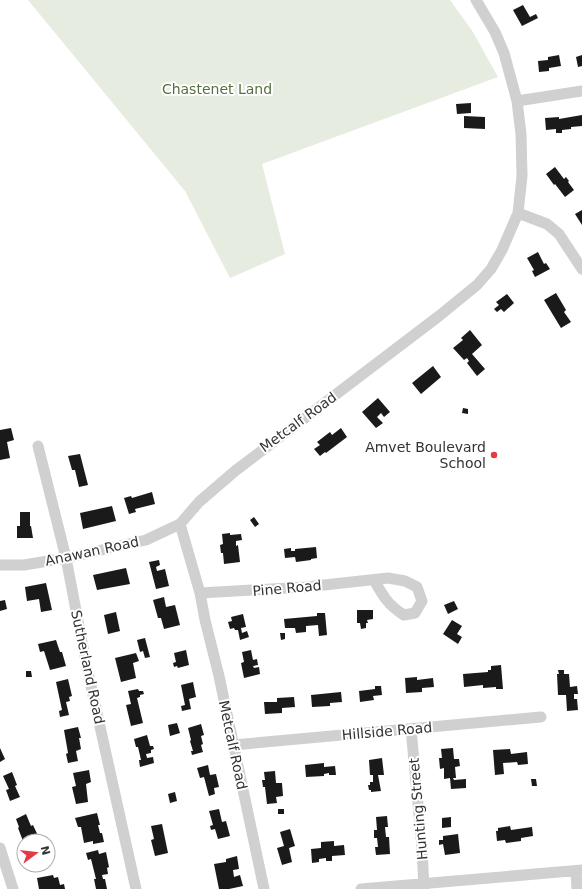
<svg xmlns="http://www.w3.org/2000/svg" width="582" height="889" viewBox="0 0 582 889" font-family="'DejaVu Sans',sans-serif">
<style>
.green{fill:#e6ecdf}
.building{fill:#1a1a1a}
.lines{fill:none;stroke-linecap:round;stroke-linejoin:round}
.minor{stroke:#d0d0d0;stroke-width:11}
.poi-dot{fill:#e63946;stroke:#fff;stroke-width:1.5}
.labels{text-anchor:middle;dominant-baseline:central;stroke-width:4;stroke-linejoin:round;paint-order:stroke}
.park-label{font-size:14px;fill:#56703f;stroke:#fff}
.street-label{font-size:14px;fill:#333;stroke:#fff}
.poi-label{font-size:14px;fill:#333;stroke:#fff;text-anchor:end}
</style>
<rect width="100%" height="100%" fill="#fff"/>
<path class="green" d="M28,0H450L473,32L498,77L262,164L285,254L230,278L185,191Z"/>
<path class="building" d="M523,5L530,17L536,14L538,18L522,26L513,10Z
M559,55L561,66L549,68V71L539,72L538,61L548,60V57Z
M582,55V66L578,67L576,57Z
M471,103V113L457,114L456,104Z
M582,115V126L571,127V129L562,130V133H556V129L546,130L545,118L559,117V119Z
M464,116L485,117V129L464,128Z
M555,167L564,179L566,177L569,181L568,182L574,190L565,197L555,184L554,185L546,174Z
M582,210V225L575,214Z
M538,252L544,264L546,263L550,269L535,277L532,271L534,270L527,258Z
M556,293L566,310L564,312L571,322L561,328L544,300Z
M507,294L514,303L504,312L501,309L497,312L494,309L499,305L496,302Z
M470,330L482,345L472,354L485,369L477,376L467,363L469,361L467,358L464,360L453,348L463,340L461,338Z
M433,366L441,377L421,394L412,383Z
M378,398L390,412L384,417L381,413L377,417L383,423L376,428L362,412Z
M463,408L468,409V414L462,413Z
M11,428L14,440L7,442L10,458L0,460V430Z
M341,428L347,437L326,453L325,452L320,456L314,449L320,445L317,442L330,432L332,435Z
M80,454L88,485L79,487L75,470H72L68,456Z
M152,492L155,504L135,509L136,512L129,514L124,498L131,496L132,498Z
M112,506L116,521L83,529L80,513Z
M20,512H30V526H31L33,538H17V526H20Z
M254,517L259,524L255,527L250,520Z
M230,533V535L241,534L242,540L236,541V546L238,545L240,562L224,564L223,553H221L220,545L223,544L222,534Z
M316,547L317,558L311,559V560L296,562L295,557L285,558L284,549L291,548V551H295V549Z
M159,560L160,565L156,567L157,571L165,569L169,586L156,589L149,562Z
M126,568L130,584L97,590L93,575Z
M46,583L52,610L41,612L39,599L27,601L25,587Z
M164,597L166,607L175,605L180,625L164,629L161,618H158L153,600Z
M5,600L7,609L0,611V601Z
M454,601L458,609L448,614L444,605Z
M357,610H373V619L367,620L368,623H366V628L361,629L360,623H357Z
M116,612L120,631L108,634L104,615Z
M317,613H325L327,635L319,636L318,625L306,626V632L296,633L295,628H285L284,619L317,616Z
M243,614L246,627L241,628L242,633L247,631L249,637L240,640L238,630H235L234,628L230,629L228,622L232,621L231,617Z
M452,620L462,626L457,634L462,637L458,644L443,634Z
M280,633H285V639L281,640Z
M145,638L150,657L145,658L143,651L140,652L137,640Z
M56,640L60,652H62L66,666L50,670L44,651L40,652L38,644Z
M186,650L189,665L178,668L177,666L174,667L173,663L176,662L174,653Z
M251,650L253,660L257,659L258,665L253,666L254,668L259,667L260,674L244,678L241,663L244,662L242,652Z
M136,653L139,661L133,663L136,678L121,682L115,658Z
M501,665L503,689H496V687L483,688V685L464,687L463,674L488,672V670H491V666Z
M558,670H564V674H569L570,687L577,686L578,694H574V699H577L578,710L567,711L566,695H558L557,674H559Z
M26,671H31L32,677H26Z
M417,677V680L433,678L434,687L422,688V692L406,693L405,678Z
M68,679L72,696L69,697L70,701L66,702L69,715L60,717L59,711L62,710L56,682Z
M193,682L196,697L189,699L191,709L182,711L181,706L185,705L181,685Z
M375,686H381L382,695L373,696L374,700L360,702L359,691L375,689Z
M138,689L139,691H143L144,694L140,695V697L137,698L143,723L131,726L126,705L131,704L128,691Z
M341,692L342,702L330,703V706L312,707L311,695Z
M294,697L295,707L282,708V713L265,714L264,702H277V698Z
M177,723L180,733L170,736L168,725Z
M201,724L204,735L201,736L203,744L201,745L203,752L192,755L191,751H193L190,741L191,740L188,728Z
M78,727L81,738H79L81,749L76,751L78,761L68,763L66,754L68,753L64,730Z
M147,735L150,746H153L154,749L151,750V753L146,754L147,758L153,757L154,763L140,767L139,760H141L138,747H136L134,739Z
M0,748L5,759L0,762Z
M453,748L454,759H459L460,766L455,767L456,778H453L454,780L466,779V788L451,789L450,778L444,779V768L440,769L439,758H442L441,749Z
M510,749L511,754L527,752L528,764L518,765L517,762L503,763L504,774L495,775L493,750Z
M382,758L384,775H378L381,791L371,792V790H369L368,785H370V782H373V775H370L369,760Z
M324,763V767L335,766L336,775H329V773L324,774V776L306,777L305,765Z
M208,765L210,775L216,774L219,787L214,788L215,794L209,796L204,777L200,778L197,768Z
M89,770L91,782L86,784L88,802L76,804L72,787L76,786L73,773Z
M275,771L276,783H282L283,796L276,797L277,803L267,804L265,787H263L262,780H265L264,772Z
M12,772L17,785L15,786L20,797L10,801L6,790L9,789L3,776Z
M531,779H536L537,786H532Z
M175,792L177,801L170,803L168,794Z
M219,809L222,822L226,821L230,836L218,839L215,829L211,830L210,826L213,825L209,811Z
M278,809H284V814H278Z
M97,813L100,825H98L100,833H102L104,842L93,844V841L84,843L81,827H78L75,818Z
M26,814L31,826L33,825L40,840L47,837L50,846L48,847V841H23L18,828L19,827L16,819Z
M387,816L388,827H385L386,837H389L390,854L376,855L375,847H378L377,838H374V830H377L376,817Z
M451,817V827L442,828V818Z
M162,824L168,853L155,856L151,840L154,839L151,826Z
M510,826L511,830L532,827L533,836L521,838V841L506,843L505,840L497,841L496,831H498V828Z
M290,829L295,846L289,848L292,862L282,865L277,848L284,846L280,832Z
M458,834L460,853L445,855L443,844L439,845V840H443V836Z
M334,841V846L344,845L345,855L332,856V861H326V858L319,859V862L312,863L311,849L321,848V842Z
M98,850L99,854L106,852L109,867L107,868L108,874L102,875L103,879H105L107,889H96L94,879H96L91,859L88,860L86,853Z
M237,856L239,869L233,870L234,877L240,875L243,886L229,889H219L214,864L226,862V859Z
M53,875L54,878L58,877L60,885L64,884L65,889H39L37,878Z"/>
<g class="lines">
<path class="minor" d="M517,101L582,91
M518,213L547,224L559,234L582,269
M38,446L66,558L87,668L136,889
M180,524L200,593L205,620L219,676L264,889
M0,565H24L66,558L146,540L180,524L199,502L235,471L439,316L477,285L491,269L502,250L518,213L522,176L521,134L517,101L504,53L495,32L476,0
M200,593L306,587L388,578L405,581L417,587L422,601L415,613L404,615C388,605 383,596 374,580
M411,729L422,847L424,889
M233,745L541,717
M0,848L13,889
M576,871L577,889
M361,889L582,870"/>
</g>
<circle class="poi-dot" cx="494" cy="455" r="4"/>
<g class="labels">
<g class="park-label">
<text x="217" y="89">Chastenet Land</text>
</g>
<g class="street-label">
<text transform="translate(298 422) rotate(-36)">Metcalf Road</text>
<text transform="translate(92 551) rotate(-12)">Anawan Road</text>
<text transform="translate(287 588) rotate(-5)">Pine Road</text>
<text transform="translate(88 667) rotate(78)">Sutherland Road</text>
<text transform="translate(387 731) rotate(-5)">Hillside Road</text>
<text transform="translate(233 745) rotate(78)">Metcalf Road</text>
<text transform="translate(418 809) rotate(-95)">Hunting Street</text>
</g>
<g class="poi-label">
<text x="486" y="447">Amvet Boulevard<tspan x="486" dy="16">School</tspan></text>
</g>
</g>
<g transform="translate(36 853) rotate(75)"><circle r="19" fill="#ffffff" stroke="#adadad"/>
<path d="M0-3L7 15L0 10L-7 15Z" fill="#e63946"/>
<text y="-6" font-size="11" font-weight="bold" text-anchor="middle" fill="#333333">N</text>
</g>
</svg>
